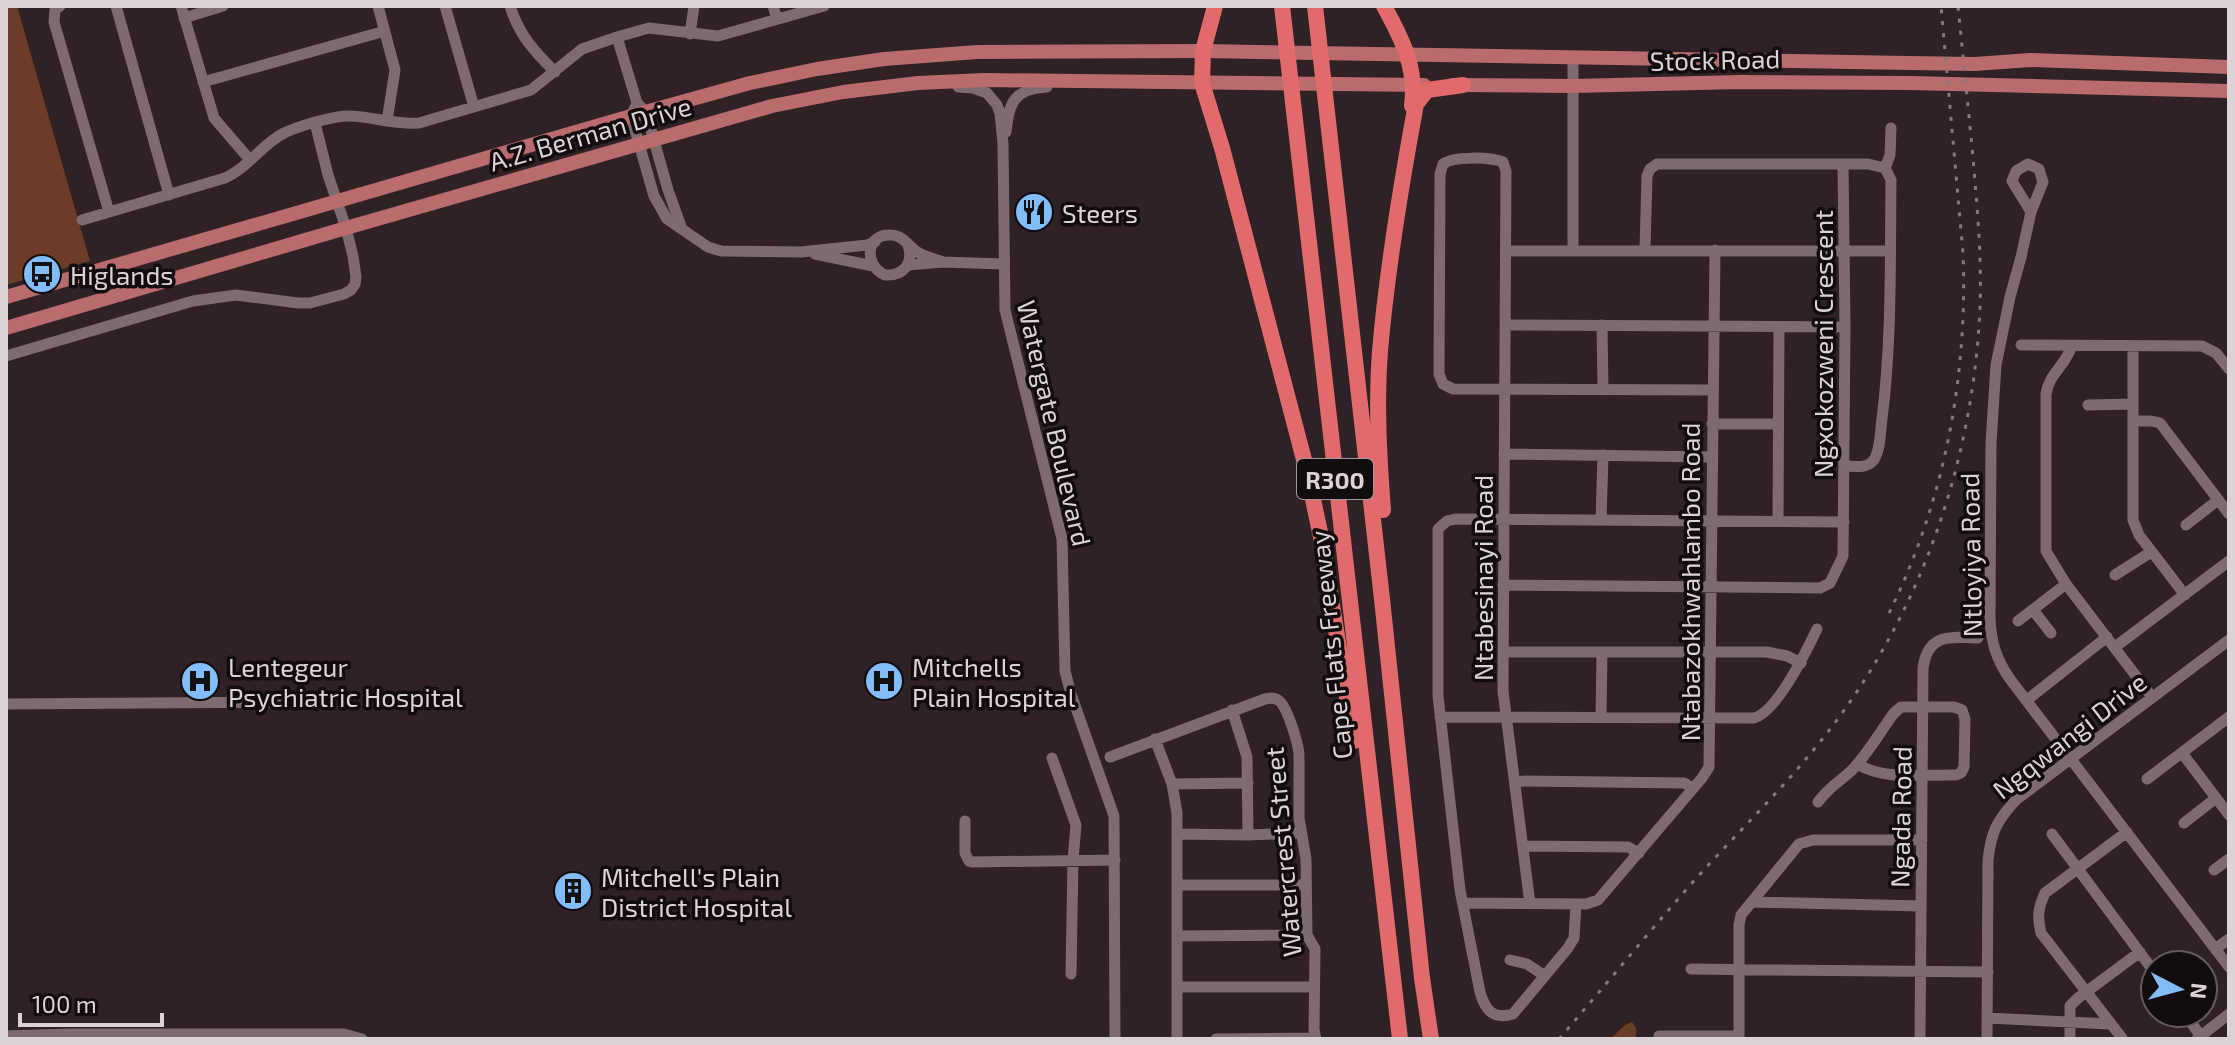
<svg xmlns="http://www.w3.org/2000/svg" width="2235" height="1045" viewBox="0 0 2235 1045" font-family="'Exo 2',sans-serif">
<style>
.green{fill:#6b3c28}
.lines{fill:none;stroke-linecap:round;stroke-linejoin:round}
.minor{stroke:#7d6b70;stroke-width:11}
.major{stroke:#b96b6d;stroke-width:14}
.highway{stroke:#e16b6b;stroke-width:16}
.rail{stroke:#86797d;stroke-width:3;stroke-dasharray:4 8;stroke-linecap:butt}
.labels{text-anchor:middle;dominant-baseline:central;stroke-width:7;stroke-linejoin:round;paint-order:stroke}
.shield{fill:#130c0e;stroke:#a09799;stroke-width:2}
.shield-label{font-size:24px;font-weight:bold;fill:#ddd2d5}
.street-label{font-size:26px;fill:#ddd2d5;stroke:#130c0e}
.poi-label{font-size:26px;fill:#ddd2d5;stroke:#130c0e;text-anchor:start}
</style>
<rect width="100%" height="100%" fill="#2f2125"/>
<path class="green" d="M6,6H17L90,261L6,285Z
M1632,1022L1636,1028V1039H1610L1625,1025Z"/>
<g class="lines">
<path class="minor" d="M60,6L55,10L54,22L109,212
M116,6L169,195
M181,6L214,118L250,160
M378,6L395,70L387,121
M445,6L474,107
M510,6C519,35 534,51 555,72
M773,6L777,19
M184,18L223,6
M690,34L694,6
M617,37L637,103L646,112L668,190L682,229
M203,82L385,31
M958,87L973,88L987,93L997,105L1000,113L1003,144L1005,310L1062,539L1065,671L1071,694L1114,816L1115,1039
M637,103L631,116L654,196L667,219L708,247L721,251L801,252L867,245L875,242
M1006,132C1009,102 1014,89 1047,87
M1885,168L1890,155L1891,128
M2031,212L2012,181L2016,171L2028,164L2039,169L2043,182L2031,212L2021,257L2010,297L1996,365L1991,443L1990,618C1991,642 1996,659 2010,679L2229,967
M82,220L225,178C248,168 262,144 284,133C299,126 335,115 351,116C373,117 396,125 419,123L531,90L582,49L617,37L649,28L718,36L824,6
M908,245C914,263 904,276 885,275C863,265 866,233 891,235C903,235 909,247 919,253C926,257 935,259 943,262
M1573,250V57
M1645,250L1647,176L1650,169L1657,164H1868L1885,168L1891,180C1890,260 1892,340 1882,419C1880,431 1881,451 1873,461C1866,469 1854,466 1844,466
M1507,251H1890
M815,254L873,266
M908,265L943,262L1003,264
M1506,325L1845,327
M1602,325L1603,390
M2021,345L2202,346L2216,353L2229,369
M2072,345C2066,366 2049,373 2046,394V551L2066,584L2152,697
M2133,346V520L2139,535L2185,595
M6,356L193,301L236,295L298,303H310L344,294L351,290L355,284L356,277L353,256L346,228L328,175L315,123
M2088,405L2133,404
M2133,421H2151L2160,423L2229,514
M1712,424H1778
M1504,454L1712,457
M1601,520L1603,455
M1778,521L1779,327
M2186,525L2218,500
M2115,575L2151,552
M1503,585L1820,588L1830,583L1843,556L1845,327L1843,165
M2033,610L2051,633
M2018,621L2066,584
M2115,647L2229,561
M1504,652H1767L1787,656L1801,663
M2027,700L2107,637
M6,704L310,702
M1232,710L1247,757L1248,835
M1601,716L1602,652
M1440,717L1754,718C1777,712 1807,650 1817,629
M1155,739L1172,784L1177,813V1039
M2182,753L2229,815
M1110,757L1265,699C1270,698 1273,697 1278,700C1287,705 1298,743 1299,754V818L1306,859L1307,935L1315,949L1314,1030L1316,1039
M1052,758L1076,825L1073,860L1071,974
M2147,779L2229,717
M1515,781L1684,783L1693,788
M1172,784L1248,783
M1818,802C1830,786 1838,783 1851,771C1868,754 1880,732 1894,713L1901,707H1954L1962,710L1965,719L1964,767L1961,773L1956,775C1923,774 1886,781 1857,764
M965,821V853L969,861L972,862L1115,860
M2184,823L2216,798
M1178,834L1248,835L1301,833
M2052,834L2155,973
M1523,846L1628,847L1639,853
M2214,870L2229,859
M1177,885H1306
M1752,902L1921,906
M1463,903L1586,904L1598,900L1702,778L1709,767L1715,250
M1530,904L1503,691L1506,171L1503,162C1490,157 1454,156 1443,164L1440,174L1439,374L1443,384L1453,389L1713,390
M1576,904L1574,938L1568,948L1513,1014C1493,1020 1485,1010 1480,992L1460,890L1438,696V529L1447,521L1455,519L1844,522
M1177,936L1307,935
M2215,949L2229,939
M1510,960L1527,964L1545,976
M1691,969L1988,972
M1177,987H1314
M2184,1013L2203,1039
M1987,1018L2110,1024
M6,1036L70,1034H344L362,1039
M1659,1036H1739
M2122,1038L2041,933C2037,917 2038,908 2045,893L2127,832
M1216,1039L1315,1038
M1739,1039V925L1741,915L1799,844L1813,840H1922
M1920,1039L1923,668C1928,633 1950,637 1978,638
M1987,1039L1988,860C1991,832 1997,820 2017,799L2229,640
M2070,1039V1006L2078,998L2140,952
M2197,1039L2229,1014"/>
<path class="major" d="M1453,85L1573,86L1740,82L1910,83L2229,91
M6,297L631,116L750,83L817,69L884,59L977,52L1203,51L1909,63L1975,64L2030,60L2229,67
M6,328L346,228L772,106L843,92L918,83L984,80L1424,85"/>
<path class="highway" d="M1215,6L1203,51L1202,83L1222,148L1307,471L1321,537L1354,741
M1282,6L1400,1039
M1315,6L1382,599L1422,978L1431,1039
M1384,6C1402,39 1417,68 1412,106
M1383,510C1379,457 1376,404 1380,351C1387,269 1401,185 1416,104L1427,90L1463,85"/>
<path class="rail" d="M1889,613C1944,502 1968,377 1963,253L1941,6
M1559,1039C1604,987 1647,934 1693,882C1733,837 1777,795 1815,748C1917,625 1973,467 1980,308C1982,257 1977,207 1973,157C1968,106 1963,56 1958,6"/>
</g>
<defs>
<g id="restaurant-disc" transform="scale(2)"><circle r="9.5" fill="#80bdfa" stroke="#130c0e"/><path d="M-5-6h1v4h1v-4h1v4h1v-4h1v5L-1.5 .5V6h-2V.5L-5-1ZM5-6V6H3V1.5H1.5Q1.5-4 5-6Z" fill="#111"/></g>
<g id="bus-disc" transform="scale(2)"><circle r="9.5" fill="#80bdfa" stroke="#130c0e"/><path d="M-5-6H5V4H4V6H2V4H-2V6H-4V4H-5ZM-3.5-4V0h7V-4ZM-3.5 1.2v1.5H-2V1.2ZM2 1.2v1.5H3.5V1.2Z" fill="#111"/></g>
<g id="hospital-disc" transform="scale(2)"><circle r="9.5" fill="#80bdfa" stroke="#130c0e"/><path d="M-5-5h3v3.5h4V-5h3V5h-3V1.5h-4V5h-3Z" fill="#111"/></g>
<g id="building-disc" transform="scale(2)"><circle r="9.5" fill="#80bdfa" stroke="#130c0e"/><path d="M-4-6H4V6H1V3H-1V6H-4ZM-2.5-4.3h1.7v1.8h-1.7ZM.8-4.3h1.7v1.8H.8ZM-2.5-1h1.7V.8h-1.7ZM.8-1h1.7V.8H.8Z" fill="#111"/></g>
</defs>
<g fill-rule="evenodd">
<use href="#restaurant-disc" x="1034" y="212"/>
<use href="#bus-disc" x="42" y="274"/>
<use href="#hospital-disc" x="200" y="681"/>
<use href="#hospital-disc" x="884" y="681"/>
<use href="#building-disc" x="573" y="891"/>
</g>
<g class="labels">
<rect class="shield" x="1297" y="459" width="76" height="40" rx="6"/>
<g class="shield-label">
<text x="1335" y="479">R300</text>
</g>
<g class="street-label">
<text transform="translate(1715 59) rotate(-1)">Stock Road</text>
<text transform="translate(590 133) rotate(-16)">A.Z. Berman Drive</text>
<text transform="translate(1822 344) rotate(-90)">Ngxokozweni Crescent</text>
<text transform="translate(1055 423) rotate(77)">Watergate Boulevard</text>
<text transform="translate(1970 555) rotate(-91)">Ntloyiya Road</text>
<text transform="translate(1482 578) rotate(-90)">Ntabesinayi Road</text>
<text transform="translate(1689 582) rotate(-90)">Ntabazokhwahlambo Road</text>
<text transform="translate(1330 645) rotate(-96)">Cape Flats Freeway</text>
<text transform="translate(2069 735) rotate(-38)">Ngqwangi Drive</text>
<text transform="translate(1900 817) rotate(-89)">Ngada Road</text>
<text transform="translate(1282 852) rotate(-95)">Watercrest Street</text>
</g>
<g class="poi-label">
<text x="1062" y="212">Steers</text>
<text x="70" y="274">Higlands</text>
<text x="228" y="666">Lentegeur<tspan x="228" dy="30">Psychiatric Hospital</tspan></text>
<text x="912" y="666">Mitchells<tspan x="912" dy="30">Plain Hospital</tspan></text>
<text x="601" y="876">Mitchell's Plain<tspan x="601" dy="30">District Hospital</tspan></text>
</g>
</g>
<rect width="2235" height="1045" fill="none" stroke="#ddd2d5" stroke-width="16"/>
<g transform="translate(2179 989) rotate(96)"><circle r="38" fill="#130c0e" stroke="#645b5e" stroke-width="2"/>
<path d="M0-6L14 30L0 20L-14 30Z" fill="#80bdfa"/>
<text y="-12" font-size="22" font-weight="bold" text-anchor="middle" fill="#ddd2d5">N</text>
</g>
<path d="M20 1013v12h142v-12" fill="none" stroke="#ddd2d5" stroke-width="4"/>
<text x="32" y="1013" font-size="24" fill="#ddd2d5" stroke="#130c0e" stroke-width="6" paint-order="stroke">100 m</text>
</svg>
